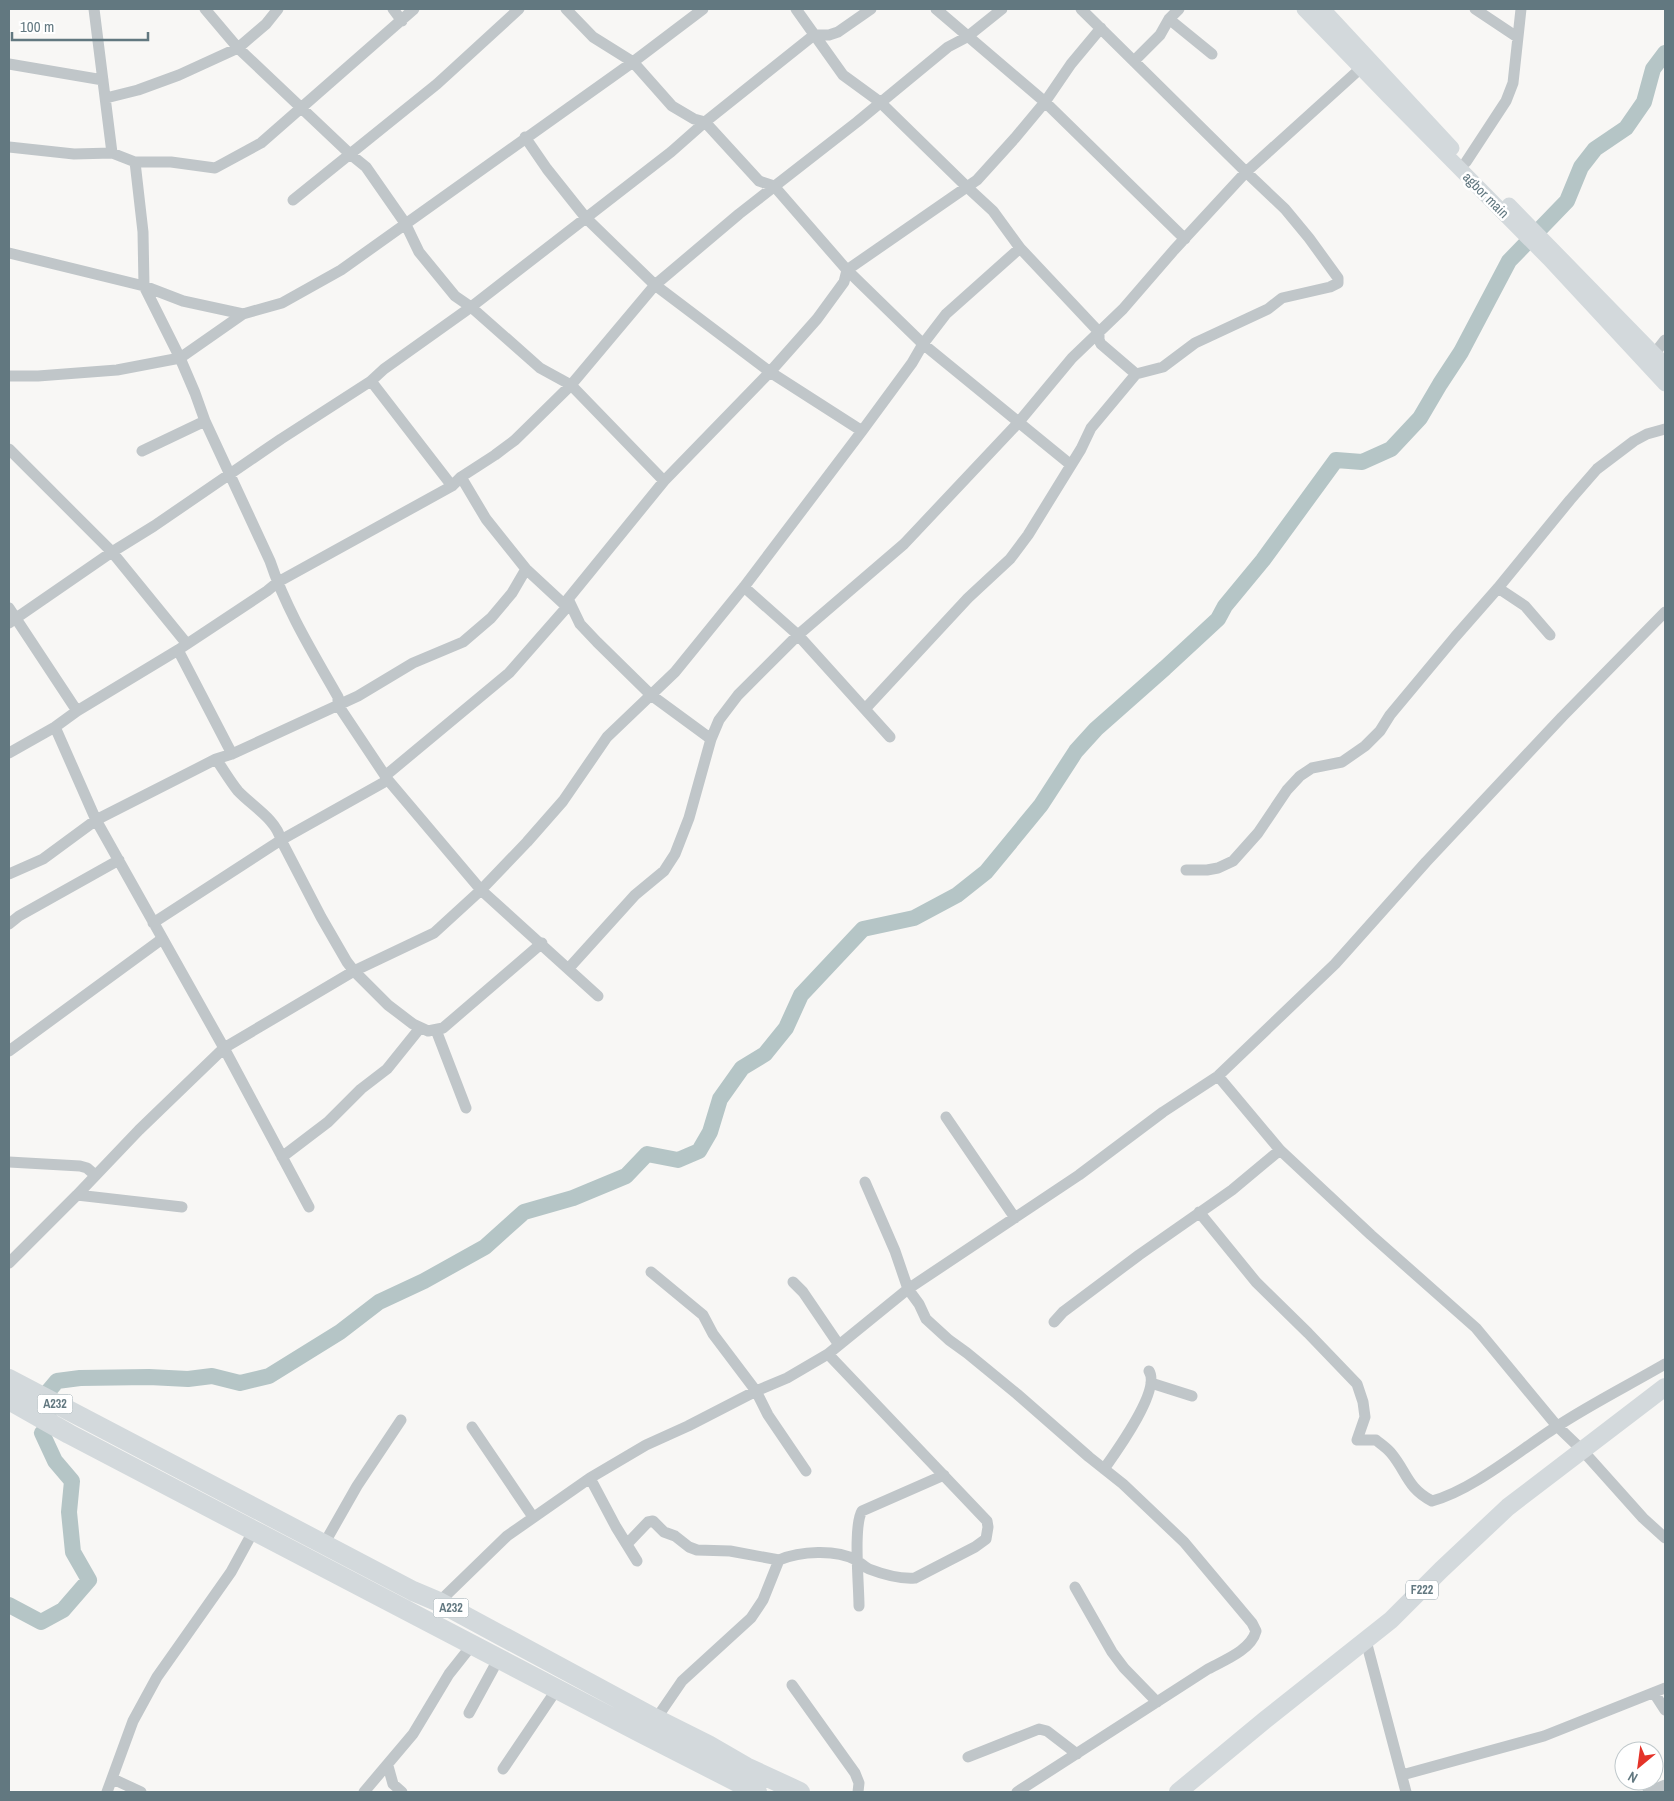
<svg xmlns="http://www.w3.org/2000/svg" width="1674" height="1801" viewBox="0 0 1674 1801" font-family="'Archivo Narrow',sans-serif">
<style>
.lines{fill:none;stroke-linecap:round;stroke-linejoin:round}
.river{stroke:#b5c5c6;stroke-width:16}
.street{stroke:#c0c6c9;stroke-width:11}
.secondary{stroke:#d3d9dc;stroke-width:15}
.primary{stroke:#d3d9dc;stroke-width:18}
.highway{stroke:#d3d9dc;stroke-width:20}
.labels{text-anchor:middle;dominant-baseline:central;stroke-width:5;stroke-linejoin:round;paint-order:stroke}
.shield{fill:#fff;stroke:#91a0a6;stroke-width:1}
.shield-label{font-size:12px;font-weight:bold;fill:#627880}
.street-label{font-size:14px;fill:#627880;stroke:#fff}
</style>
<rect width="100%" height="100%" fill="#f8f7f5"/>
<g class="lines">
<path class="river" d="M9,1605L41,1622L63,1610L89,1580L73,1552L69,1512L72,1481L55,1461L42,1433L52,1425L41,1400L57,1381L80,1378L149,1377L188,1379L212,1376L240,1383L269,1376L340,1332L379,1302L424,1281L485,1247L524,1212L573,1198L626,1176L647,1154L678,1160L699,1151L710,1132L720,1099L742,1068L765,1054L786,1028L801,995L863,929L914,918L957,895L986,872L1041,805L1076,751L1096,729L1165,668L1218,619L1225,606L1263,560L1336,460L1362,462L1391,449L1420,418L1440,384L1461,352L1509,261L1567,201L1581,167L1595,149L1626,128L1644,102L1653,69L1665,53"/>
<path class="street" d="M94,9L112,153
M205,9L238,48L350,154L366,167L405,223L419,252L455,296L471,307L540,368L571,385L664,481
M393,9L402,21
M566,9L593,37L633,62L672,106L694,119L705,122L759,181L774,186L847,270L923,344L1071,465
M796,9L843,75L880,102L967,187L993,211L1020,248L1099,332V340L1101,344L1136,374
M936,9L1045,102L1185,239
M1475,9L1517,37
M1169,19L1212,54
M1134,61L1160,35L1169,19L1179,9
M9,64L103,80
M106,98L138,90L179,75L238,48L266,24L278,9
M525,137L547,169L586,218L655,285L770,372L862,431
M9,147L74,154L112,153L135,162H171L215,168L261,143L414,9
M135,162L143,232L144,286L180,358L195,393L205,421L270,561C286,609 313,653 338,697V705L388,780L481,890L598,996
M1466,162L1506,101L1513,83L1521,9
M293,200L437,84L519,9
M9,253L144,286L183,301L243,314
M1654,354L1665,340
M9,376H38L117,370L180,358L243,314L282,303L341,270L633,62L703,9
M371,381L452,486
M9,449L112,552L187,644
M142,451L205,421
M461,477L486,519L526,569L567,607
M744,587L798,635L890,737
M1498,588L1525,606L1550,635
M568,599L580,624L597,642L651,695L711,739
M9,608L77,711
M9,623L112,552L154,526L281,439L371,381L384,369L471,307L671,152L705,122L814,35H829L838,32L871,9
M178,650L232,754
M865,709L968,598L1010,559L1028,535L1081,449L1091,428L1136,374L1163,367L1195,343L1268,309L1282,298L1330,287L1338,283V278L1309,238L1285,209L1246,172L1081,9
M55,727L96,820L224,1048L309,1207
M9,753L55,727L77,711L178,650L267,591L278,582L452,486L461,477L495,455L515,440L571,385L655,285L739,214L857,122L948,47L967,37L1002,9
M216,759C223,769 230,781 238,791C252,806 276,819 281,840L321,917L347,962L354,971L388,1005L413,1024L428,1031L443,1028L542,943
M385,776L509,673L567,607L568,599L664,481L770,372L817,319L844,282L847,270L977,180L1015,138L1045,102L1071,64L1101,28
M1186,870H1207L1218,868L1233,861L1258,833L1287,790L1300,776L1312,768L1342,762L1365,746L1380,731L1390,715L1455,637L1498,588L1570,500L1597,469L1634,441L1647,434L1665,429
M9,874L43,859L96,820L216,759L232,754L358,696L413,663L463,642L491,618L512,593L526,569
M153,923L281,840L388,780
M9,924L19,916L119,860
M569,968L635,895L664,871L675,854L689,818L711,739L719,720L738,695L798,635L904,544L1018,423L1072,358L1123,309L1174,250L1246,172L1361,68
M436,1030L466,1108
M9,1051L162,939
M1218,1076L1280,1150L1371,1235L1476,1328L1557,1426L1583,1451L1643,1518L1665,1538
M946,1117L1015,1218
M282,1157L328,1122L361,1089L387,1069L420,1028
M9,1162L80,1166L87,1168L95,1175
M865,1182L895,1251L908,1289L919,1304L926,1319L949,1340L967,1353L1017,1394L1089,1457L1123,1484L1184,1542L1252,1623L1256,1631C1251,1650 1225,1660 1208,1669L1017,1792
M77,1195L182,1207
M1199,1212L1256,1282L1308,1333L1357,1384L1363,1402L1365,1417L1357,1440H1376C1381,1444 1387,1448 1391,1453C1407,1472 1407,1488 1432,1501C1473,1490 1520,1450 1556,1427C1591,1404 1629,1385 1665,1364
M9,1263L77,1195L139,1130L224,1048L354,971L434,933L481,890L527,842L563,801L607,737L675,672L744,587L862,431L912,363L923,344L946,314L1020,248
M651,1272L703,1315L713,1334L756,1391L768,1415L806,1471
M793,1282L803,1292L839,1345
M1054,1322L1063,1312L1139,1255L1232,1190L1280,1150
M1151,1383L1192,1396
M472,1427L533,1517
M1104,1469C1116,1452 1161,1390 1149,1371
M590,1478L616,1527L637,1561
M324,1544L357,1486L401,1420
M627,1544L648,1522L653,1521L664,1532L675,1536L689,1547L697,1550L730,1551L779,1560
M1075,1587L1112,1652L1124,1668L1157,1702
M439,1602L507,1536L590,1478L646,1445L688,1426L756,1391L787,1378L828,1354L908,1289L1079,1175L1163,1112L1218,1076L1335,964L1426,862L1562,717L1665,612
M859,1606C859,1585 853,1526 862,1511L944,1475
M1366,1641L1406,1792
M792,1685L855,1773L859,1783L858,1792
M1654,1693L1665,1710
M469,1713L499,1658
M656,1719L682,1681L751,1618L763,1600L779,1560C800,1551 836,1549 856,1560C861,1563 864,1567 869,1569C882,1574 901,1579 915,1578L975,1547L986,1539L988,1527L987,1521L828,1354
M968,1757L1039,1729L1047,1731L1077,1754
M388,1766L393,1784L402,1792
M503,1769L557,1689
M1402,1775L1544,1736L1665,1688
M113,1779L141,1792
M107,1792L133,1721L157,1677L231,1572L254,1530
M364,1792L413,1734L449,1674L472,1645
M1648,1792L1665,1785"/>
<path class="secondary" d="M1304,9L1388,96L1549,259L1665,384
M1323,9L1452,148
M1509,205L1665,365"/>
<path class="primary" d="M1178,1792L1265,1720L1391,1620L1441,1570L1508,1507L1665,1387"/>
<path class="highway" d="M9,1379L413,1591L439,1602L656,1719L708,1745L746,1767L800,1792
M9,1400L69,1434L641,1733L757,1792"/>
</g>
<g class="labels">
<g class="shield">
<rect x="37.5" y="1394.5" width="35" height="19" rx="4"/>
<rect x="1406" y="1580.5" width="32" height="19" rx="4"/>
<rect x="433.5" y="1598.5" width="35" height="19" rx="4"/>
</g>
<g class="shield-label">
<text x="55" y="1404">A232</text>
<text x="1422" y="1590">F222</text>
<text x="451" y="1608">A232</text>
</g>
<g class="street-label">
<text transform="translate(1486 195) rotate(45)">agbor main</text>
</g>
</g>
<rect width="1674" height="1801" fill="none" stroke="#627880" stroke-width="20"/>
<g transform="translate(1639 1766) rotate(209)"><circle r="24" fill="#ffffff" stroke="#c0c9cc"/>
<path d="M0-4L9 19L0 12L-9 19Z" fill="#e43329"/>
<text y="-8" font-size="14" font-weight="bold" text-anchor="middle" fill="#627880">N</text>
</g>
<path d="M12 32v8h136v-8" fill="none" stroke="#627880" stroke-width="2.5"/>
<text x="20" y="32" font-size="15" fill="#627880" stroke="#ffffff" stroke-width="4" paint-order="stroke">100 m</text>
</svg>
